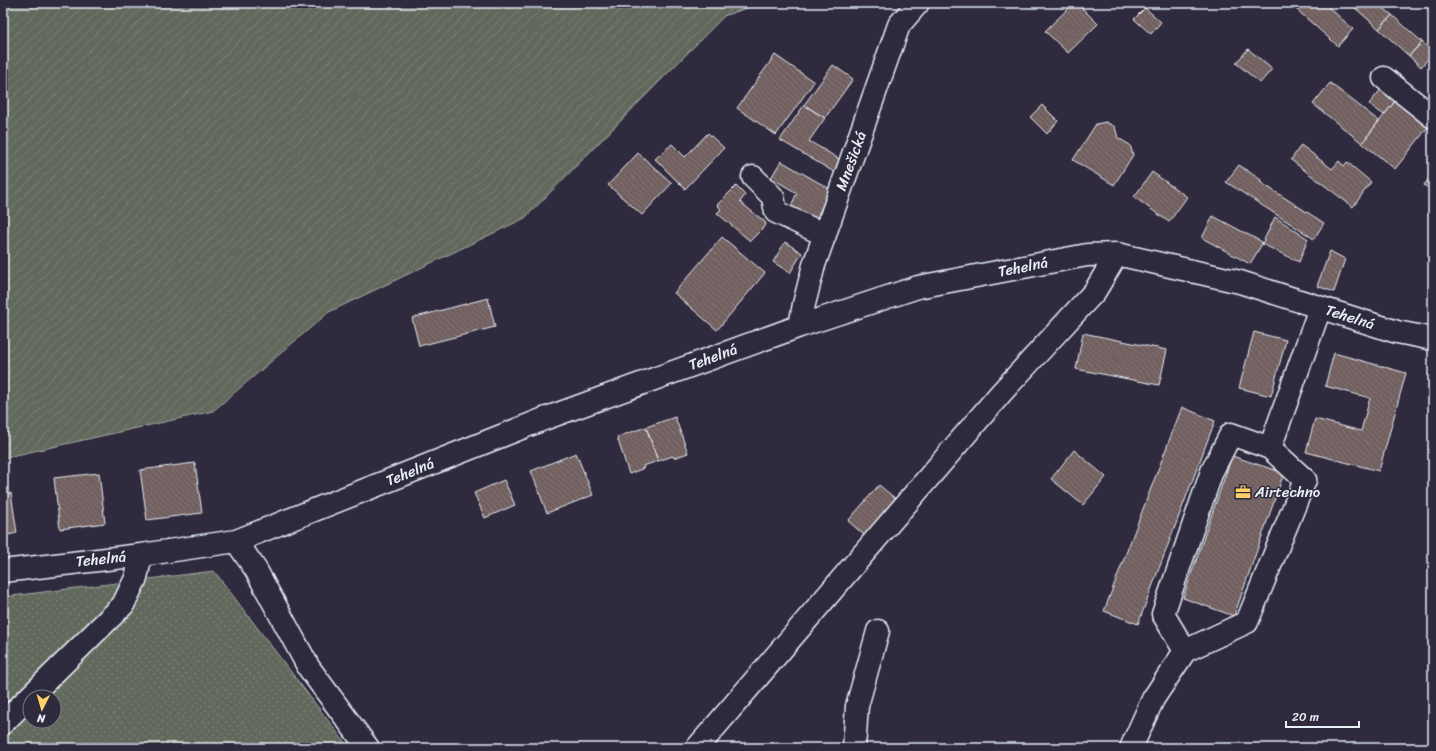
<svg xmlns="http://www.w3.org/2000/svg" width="1436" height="751" viewBox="0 0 1436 751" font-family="Sriracha,sans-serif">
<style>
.grass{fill:url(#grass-dots);stroke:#a5adaa;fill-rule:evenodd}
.garden{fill:url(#garden-furrows);stroke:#a5adaa}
.building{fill:url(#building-back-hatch);stroke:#e8f1f8}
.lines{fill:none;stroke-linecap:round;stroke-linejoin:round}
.minor-casing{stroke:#e8f1f8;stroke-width:25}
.minor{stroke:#2f2a3d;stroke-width:22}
.labels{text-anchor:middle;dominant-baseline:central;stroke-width:3;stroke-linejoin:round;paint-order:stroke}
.street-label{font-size:15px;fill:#e8f1f8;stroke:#2f2a3d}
.poi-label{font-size:15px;fill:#e8f1f8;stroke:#2f2a3d;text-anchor:start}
</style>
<defs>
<pattern id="grass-dots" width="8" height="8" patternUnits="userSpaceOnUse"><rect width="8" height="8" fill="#62695c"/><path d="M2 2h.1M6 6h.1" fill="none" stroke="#787f74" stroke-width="1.8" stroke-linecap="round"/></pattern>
<pattern id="garden-furrows" width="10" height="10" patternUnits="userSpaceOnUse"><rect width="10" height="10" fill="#62695c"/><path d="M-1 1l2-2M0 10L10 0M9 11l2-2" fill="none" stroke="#787f74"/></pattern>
<pattern id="building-back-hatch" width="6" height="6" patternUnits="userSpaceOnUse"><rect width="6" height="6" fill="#725e5f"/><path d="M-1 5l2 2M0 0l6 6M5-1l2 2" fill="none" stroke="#867677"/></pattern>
</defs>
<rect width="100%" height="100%" fill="#2f2a3d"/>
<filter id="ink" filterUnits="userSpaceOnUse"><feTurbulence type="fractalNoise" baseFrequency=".025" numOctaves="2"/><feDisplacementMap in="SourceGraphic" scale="8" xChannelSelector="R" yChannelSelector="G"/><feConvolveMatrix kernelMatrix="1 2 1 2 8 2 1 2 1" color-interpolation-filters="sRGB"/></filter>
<g filter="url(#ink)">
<path class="grass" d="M214,571L349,748H3V597ZM30,697H54V721H30Z"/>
<path class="garden" d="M3,3H761L724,16L525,218L329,312L213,411L3,458Z"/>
<path class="building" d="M1074,3H1077L1098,24L1068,53L1045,31Z
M1289,3H1324L1353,29L1338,46Z
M1357,3H1378L1392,15L1379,29L1354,7Z
M1145,8L1161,22L1151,34L1134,19Z
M1392,15L1422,42L1409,56L1379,29Z
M1422,42L1433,52V53L1421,67L1409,56Z
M1248,49L1272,69L1260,83L1236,63Z
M775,55L814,82L776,135L737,108Z
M833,65L853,79L825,118L804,105Z
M1330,83L1379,121L1362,143L1313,104Z
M1382,88L1396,100L1384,115L1369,104Z
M1396,100L1429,126L1395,169L1362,143Z
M804,105L825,118L809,141L846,163L839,175L780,140Z
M1042,105L1058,121L1047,134L1030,117Z
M1106,122L1115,127L1118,138L1130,145L1133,155L1114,185L1073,160L1096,124Z
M708,133L724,148L685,189L655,159L672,144L685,157Z
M1301,145L1332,169L1339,161L1344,166L1347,162L1371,182L1353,207L1291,160Z
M638,153L672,183L642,215L608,185Z
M781,161L830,189L814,224L788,212L797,193L771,178Z
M1239,165L1261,180L1260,182L1324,223L1314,239L1226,182Z
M1152,172L1187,197L1169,222L1134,197Z
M1433,173V192L1424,185Z
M736,186L745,195L740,202L765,222L766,225L750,241L717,213L721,209L717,205Z
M1213,216L1262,242V244L1250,264L1202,238Z
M1275,217L1308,239L1299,262L1262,244Z
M722,237L765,273L717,330L674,293Z
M785,242L802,253L790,273L773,262Z
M1330,251L1345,259L1334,292L1317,286Z
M488,298L495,327L419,346L412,318Z
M1254,332L1286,340L1271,396L1239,388Z
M1083,333L1167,350L1159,385L1076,369Z
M1334,353L1406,373L1379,471L1306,452L1315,419L1361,431L1370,398L1325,386Z
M1182,407L1215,421L1138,624L1104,611Z
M675,417L688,453L674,458L673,456L658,461L646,427Z
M646,427L658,461L643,466L644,468L629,474L617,437Z
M1074,450L1106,477L1083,505L1051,479Z
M576,453L593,495L547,513L531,471Z
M1232,456L1284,473L1234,616L1183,598Z
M195,463L202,513L147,520L140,470Z
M99,473L105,523L60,529L54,478Z
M504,480L515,505L485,518L474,493Z
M879,485L897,500L865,536L848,521Z
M11,493L17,533L3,536V495Z"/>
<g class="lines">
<g class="minor-casing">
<path id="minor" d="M1384,78L1433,117
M753,177L773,197L776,212L825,235
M800,326L804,304L814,265L899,25L918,3
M236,541L256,570L309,668L368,748
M3,571L141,555L236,541L544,419L800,326L918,287L1087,255L1117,254L1240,282L1397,332L1433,339
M1185,651L1163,614L1212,471L1231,434L1270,448
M3,723L123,605L136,578L141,555
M697,748L1001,393L1095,291L1117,254
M854,748L857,706L878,631
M1131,748L1153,699L1185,651L1247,622L1305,480L1270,448L1320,308"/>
</g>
<use href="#minor" class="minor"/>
</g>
</g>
<defs>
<g id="office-bare" transform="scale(1.2)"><path d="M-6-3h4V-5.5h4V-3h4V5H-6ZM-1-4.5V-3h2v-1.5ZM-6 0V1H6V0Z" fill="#ffd166" stroke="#2f2a3d" stroke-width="2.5" paint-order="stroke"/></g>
</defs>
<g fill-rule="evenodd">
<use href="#office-bare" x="1243" y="492"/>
</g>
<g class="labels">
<g class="street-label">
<text transform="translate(851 161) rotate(-70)">Mnešická</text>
<text transform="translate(1023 267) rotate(-11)">Tehelná</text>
<text transform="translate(1350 317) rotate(18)">Tehelná</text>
<text transform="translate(713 357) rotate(-20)">Tehelná</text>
<text transform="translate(410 472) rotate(-22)">Tehelná</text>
<text transform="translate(101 559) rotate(-6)">Tehelná</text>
</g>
<g class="poi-label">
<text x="1255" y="492">Airtechno</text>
</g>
</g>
<rect width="1436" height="751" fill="none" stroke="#2f2a3d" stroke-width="16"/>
<rect x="8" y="8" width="1420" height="735" fill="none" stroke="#e8f1f8" stroke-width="1.5" filter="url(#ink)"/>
<g transform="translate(42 709) rotate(185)"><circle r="19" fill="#2f2a3d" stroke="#797a88"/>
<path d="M0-3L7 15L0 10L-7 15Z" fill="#ffd166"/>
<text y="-6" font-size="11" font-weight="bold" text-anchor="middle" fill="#e8f1f8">N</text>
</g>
<path d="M1286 721v6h73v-6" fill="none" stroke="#e8f1f8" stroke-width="2"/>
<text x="1292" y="721" font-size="12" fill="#e8f1f8" stroke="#2f2a3d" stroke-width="3" paint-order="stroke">20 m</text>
</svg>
